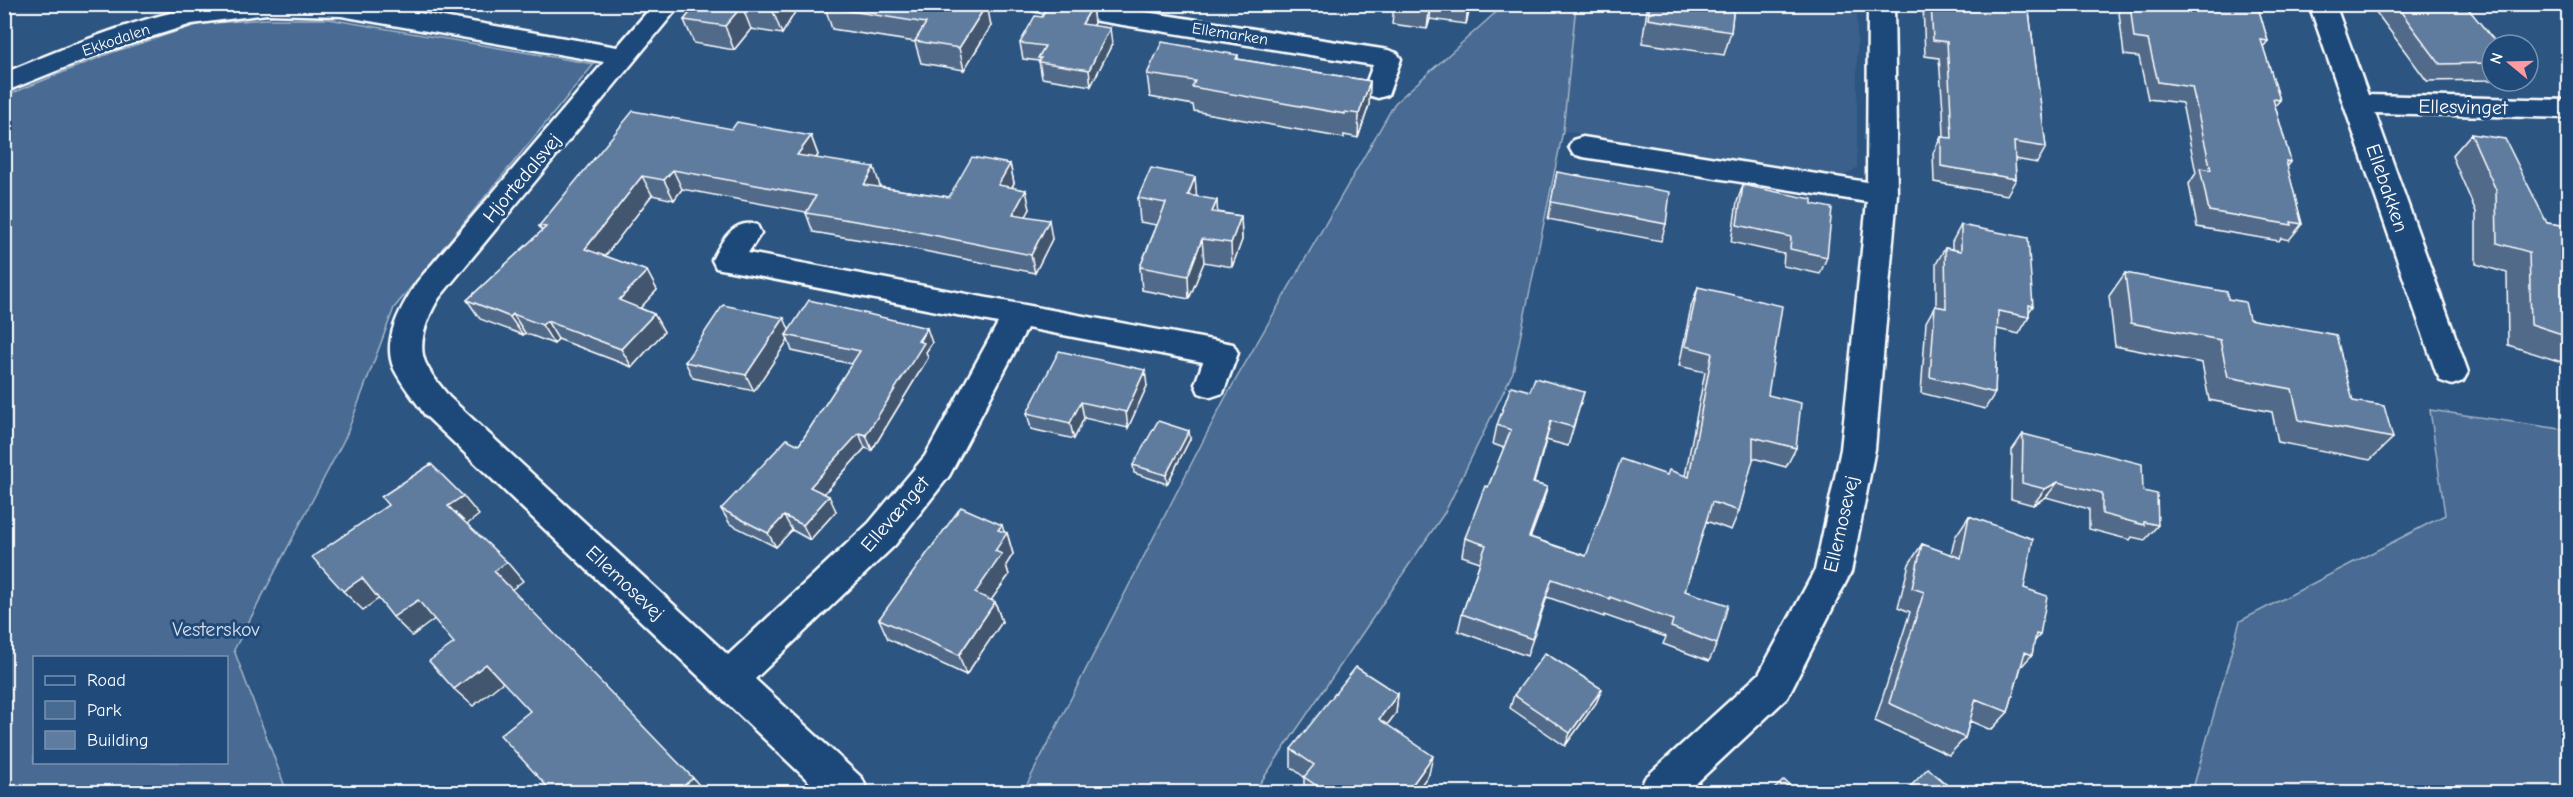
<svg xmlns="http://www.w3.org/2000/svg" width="2573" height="797" viewBox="0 0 2573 797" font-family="'Comic Neue',sans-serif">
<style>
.built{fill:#3b618b}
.green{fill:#486b92;stroke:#a4b5c8;stroke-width:1.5;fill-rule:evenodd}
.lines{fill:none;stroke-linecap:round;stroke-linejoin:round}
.street-casing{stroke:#fff;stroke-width:5}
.street{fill:#1f4a7a;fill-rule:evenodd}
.wall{fill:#516b89;stroke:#fff;stroke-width:1.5}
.shaded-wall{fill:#42576f;stroke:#fff;stroke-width:1.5}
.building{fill:#5e7c9f;stroke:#fff;stroke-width:1.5}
.labels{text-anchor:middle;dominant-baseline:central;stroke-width:6;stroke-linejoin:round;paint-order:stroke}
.far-street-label{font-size:16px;fill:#fff;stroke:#1f4a7a}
.street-label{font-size:20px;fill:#fff;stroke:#1f4a7a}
.park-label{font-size:20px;fill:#dae1e9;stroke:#1f4a7a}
</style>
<rect width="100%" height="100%" fill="#2c5582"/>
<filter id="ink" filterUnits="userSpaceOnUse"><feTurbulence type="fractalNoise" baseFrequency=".0167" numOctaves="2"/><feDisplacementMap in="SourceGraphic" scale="12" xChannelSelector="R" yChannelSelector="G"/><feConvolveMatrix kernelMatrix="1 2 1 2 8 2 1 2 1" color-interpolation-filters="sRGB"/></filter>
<g filter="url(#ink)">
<path class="built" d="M1576,5H1857V168L1840,178L1563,131Z"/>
<path class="green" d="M1504,5H1576L1563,131L1513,372L1445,512L1254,792H1023L1224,400L1395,103Z
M265,19H329L594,64L394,308L346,436L234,650L287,792H5V96L110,53L200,24ZM34,658H226V762H34Z
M2430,410L2568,430V792H2192L2240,621L2445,515Z"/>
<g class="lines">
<g class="street-casing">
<path id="street" d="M217,4H367L617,47L654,4H681L439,298C428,316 415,345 427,366C432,377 442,387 449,397L728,655L869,523L925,456L998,323L716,268L712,260C722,241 733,218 757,225L761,233L748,253L1233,344L1238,353L1223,393L1211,397L1199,393L1195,384L1203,362L1027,328L949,476L895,545L755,679L862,778L868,792H820L425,415C415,400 402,385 394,369C381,339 402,306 417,282L604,62L341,16L267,14L192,24L106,51L4,92V73C73,45 143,14 217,4Z
M1029,4H1095L1388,50L1397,53L1401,59L1388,95L1378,98L1368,95L1364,89L1373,65L1042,12L1033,10Z
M1868,4H1894L1897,194L1875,449L1851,572L1787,698L1687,792H1639L1645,778L1759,674L1815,570L1841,449L1867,202L1583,157L1573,154L1569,147L1573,140L1583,137L1867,182Z
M2309,4H2335L2368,95L2568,100V118L2375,113L2468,372L2463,381L2452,385L2441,381L2436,372Z"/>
</g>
<use href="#street" class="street"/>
</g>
<path class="wall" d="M697,4L798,7L782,34L751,29L734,50L694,43L684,20Z
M1394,4H1471L1466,24L1430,19L1427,29L1392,24Z
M1648,4H1734L1731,32L1724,55L1642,43Z
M1923,4H2028L2046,147L2037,163L2015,159L2016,179L2007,195L1934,182L1933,153L1941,137H1944L1943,110L1939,58L1925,56Z
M2118,4H2257L2268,41L2263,47L2280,100L2275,106L2291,162L2287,167L2302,224L2289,240L2281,238L2279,241L2197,227L2189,184L2196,173L2182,103L2148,99L2139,57L2124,55Z
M2370,4H2469L2470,6L2468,8L2492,45V80L2427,81Z
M825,7L991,26L964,70L921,63L915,42L832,29Z
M1092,7L1094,23L1092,25L1112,44L1091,86L1042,78L1039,61L1023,59L1020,43L1042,17Z
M2568,14V29L2564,20Z
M1238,55V59L1370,81L1369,105L1358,138L1344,135V138L1194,111L1193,105L1150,97L1147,74Z
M732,129L811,136L818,155L816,158L880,186V187L949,197L1010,164L1014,183L1012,188L1030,209L1026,216L1052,239L1035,273L904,247L813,232L806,213V212L682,189L674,200L652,195L605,256L647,271L657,290L640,308L654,314L664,332L632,367L558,339L554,344L525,333L523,335L480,319L467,300L542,231L539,226Z
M2471,134L2547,223L2568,226V364L2508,345L2507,273L2476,264V212L2452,156Z
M2568,159V167L2565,162Z
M1557,172L1666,224L1661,241L1548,219Z
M1195,177L1196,196L1217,212L1241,216L1242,240L1232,267L1204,262L1189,299L1142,290L1140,267L1157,225L1140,222L1138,198Z
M1743,185L1812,204L1827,257L1820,274L1783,266L1784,254L1731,242L1737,202Z
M1961,225L2033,306L2029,312V317L2019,334L1997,329L1995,393L1985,409L1921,393L1926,322L1935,306H1936V264L1945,248L1952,249V242Z
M2125,273L2228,299L2249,319L2353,401L2393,438L2370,460L2278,442L2272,412L2209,400L2202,363L2115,346L2109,296Z
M1698,287L1768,395L1796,448L1786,467L1753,458L1739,511L1731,530L1706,521L1685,591L1717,644L1709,661L1663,644L1666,637L1604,615V617L1547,597L1527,656L1458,631L1462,614L1480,562L1462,556L1465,538L1488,487L1504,448L1493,444L1497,425L1530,391L1584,392L1568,446L1546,440L1534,483L1547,487L1542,506L1530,537L1586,556L1667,475L1685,476L1705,372L1679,366L1691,307Z
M789,330L932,343L926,352L928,358L872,450L865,448L824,494L836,511L810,540L792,530L776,547L730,524L721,509L799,445L852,364L792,351L788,340L754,391L693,378L685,362Z
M1147,386L1128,428L1084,418L1074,439L1031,429L1027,413Z
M2023,434L2143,491L2158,525L2145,540L2132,537L2130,540L2089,529V509L2046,497L2033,505L2011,499L2012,450Z
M1190,439L1167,484L1134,473L1133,465Z
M1969,516L2024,588L2040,635L2034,642L2032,655L2021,667L2008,712L1991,730L1970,721L1965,738L1949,755L1875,721L1910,612L1898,607L1909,564L1922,544L1951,555L1955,537Z
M1004,532L1007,533L1013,554L1006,565L1009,575L991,600L995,602L1002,622L966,675L888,639L879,619Z
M1602,689L1596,703L1565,746L1510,708L1514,695Z
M1398,694L1396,713L1387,725L1429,774L1416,792H1304V777L1291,767V749Z"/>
<path class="shaded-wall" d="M777,4H797L798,7L782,34L773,11Z
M987,4L991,26L964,70L959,48Z
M1431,4L1430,19L1427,29L1429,12Z
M1469,4H1471L1466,24L1468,7Z
M742,6L751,29L734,50L725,26Z
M1092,7L1094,23L1085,40L1082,24Z
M1110,28L1112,44L1091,86L1089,70Z
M1370,81L1369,105L1358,138L1359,114Z
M811,136L818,155L804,174L797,155Z
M1010,164L1014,183L1002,204L998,185Z
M874,167L880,186L870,204L864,185Z
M673,170L682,189L674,200L664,180Z
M642,176L652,195L596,268L585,249Z
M1195,177L1197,201L1188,195Z
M1026,190L1030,209L1017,233L1013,214Z
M1217,200L1218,223L1212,212Z
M1241,216L1242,240L1232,267L1231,243Z
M1049,220L1052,239L1035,273L1031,255Z
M1202,239L1204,262L1189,299L1188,276Z
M647,271L657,290L630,319L619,300Z
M513,314L525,333L523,335L510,317Z
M654,314L664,332L632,367L621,349Z
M784,318L791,334L786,335L788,340L754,391L746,375Z
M547,321L558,339L554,344L542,325Z
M927,328L932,343L926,352L928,358L872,450L866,435Z
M1145,370L1147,386L1128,428L1126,412Z
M1081,402L1084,418L1074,439L1070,423Z
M1551,421L1546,440L1528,501L1533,483Z
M1189,431L1190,439L1167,484L1166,475Z
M859,433L865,448L817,501L810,487Z
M2058,482L2046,497L2033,505L2045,489Z
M1547,487L1542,506L1524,555L1529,537Z
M463,496L479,515L465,526L448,506Z
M829,496L836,511L810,540L803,525Z
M784,516L792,530L776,547L768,533Z
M1002,525L1005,535L1007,533L1013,554L1006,565L1009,575L982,613L975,593L995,551L998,530Z
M507,562L523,581L511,590L494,571Z
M362,578L381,597L363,610L343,591Z
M418,600L436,618L412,636L393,617Z
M995,602L1002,622L966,675L959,655Z
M486,664L503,682L473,706L454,689Z
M1602,689L1596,703L1565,746L1570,733Z
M1398,694L1396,713L1377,738L1379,719Z
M1433,756L1429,774L1416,792H1407Z
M693,778L705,792H676Z
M1339,784L1338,792H1332Z"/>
<path class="building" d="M697,4H777L773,11L742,6L725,26L684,20Z
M827,4H987L959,48L915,41L926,23L825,7Z
M1049,4H1079L1092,7L1082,24L1110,28L1089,70L1039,62L1041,58H1038L1045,46L1020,43L1035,16L1042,17Z
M1394,4H1431L1429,12L1393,7Z
M1449,4H1469L1468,7Z
M1650,4H1734L1731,32L1648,19Z
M1931,4H2028L2046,147L2014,142L2016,179L1941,166V137L1952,138L1950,94L1947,42L1933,40Z
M2130,4H2257L2268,41L2261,40L2280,100L2273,99L2291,162L2286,161L2302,224L2291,222L2292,225L2209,211L2200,168L2211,170L2192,87L2158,82L2148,40L2134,38Z
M2395,4H2469L2470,6H2466L2498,45H2492V63L2440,64Z
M1162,42L1238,55L1236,59L1370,81L1359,114L1345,112V114L1192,87L1195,81L1147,74Z
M633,111L732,129L737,122L811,136L797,155L874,167L864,185L949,197L972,157L1010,164L998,185L1026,190L1013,214L1049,220L1031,255L898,228L806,213L816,196L673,170L664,180L642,176L585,249L647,271L619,300L654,314L621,349L547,321L542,325L513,314L510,317L467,300L546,227L539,226Z
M2471,134L2505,139L2547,223L2568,226V336L2531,324L2529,252L2497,243L2496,190Z
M1151,168L1195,177L1188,195L1217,200L1212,212L1241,216L1231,243L1202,239L1188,276L1140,267L1166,203L1138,198Z
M1557,172L1670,192L1666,224L1551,202Z
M1743,185L1812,199V204L1832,208L1827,257L1790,249L1791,237L1737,225Z
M1961,225L2028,238L2033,306L2029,305V317L1998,311L1995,393L1930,377L1935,306L1946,308L1945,248L1961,251Z
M2125,273L2227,292L2228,299L2245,302L2249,319L2336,335L2353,401L2384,406L2393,438L2299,420L2292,389L2228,377L2220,340L2131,323Z
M1698,287L1782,306L1768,395L1801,403L1796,448L1753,437V460L1739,511L1712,502L1685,591L1728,605L1717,644L1671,627L1673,620L1610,597V599L1552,579L1532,639L1462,614L1486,545L1465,538L1485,486L1488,487L1511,430L1497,425L1511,386L1530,391L1535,378L1584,392L1573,427L1551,421L1533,483L1547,487L1529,537L1586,556L1621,459L1667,475L1669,470L1689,477L1712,353L1685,346Z
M809,300L927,328L918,341L924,343L866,435L859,433L810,487L829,496L803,525L784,516L768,533L721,509L787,439L799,445L860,351L786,335Z
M723,305L784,318L746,375L685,362Z
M1059,351L1145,370L1126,412L1081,402L1070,423L1027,413Z
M1158,421L1189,431L1166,475L1133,465Z
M2023,434L2142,464L2143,491L2157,494L2158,525L2144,522V525L2102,514V493L2058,482L2045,489L2022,483Z
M431,464L463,496L448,506L507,562L494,571L693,778L676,792H552L500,735L530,711L486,664L454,689L429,661L454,643L418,600L393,617L362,578L343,591L312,557L388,505L381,497Z
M961,507L1002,525L998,530L1007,533L995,551L1002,554L975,593L995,602L959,655L879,619Z
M1969,516L2033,539L2024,588L2047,596L2040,635L2036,634L2032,655L2025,652L2008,712L1976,699L1965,738L1889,703L1924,592L1912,588L1922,544L1961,558Z
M1545,653L1602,689L1570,733L1514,695Z
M1356,667L1398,694L1379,719L1433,756L1407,792H1351L1339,784L1332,792H1326L1304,777L1314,765L1291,749Z
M1928,768L1955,792H1905Z
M1784,780L1797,792H1771Z"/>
</g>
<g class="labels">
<g class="far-street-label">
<text transform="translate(1230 34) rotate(9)">Ellemarken</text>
<text transform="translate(116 40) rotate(-19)">Ekkodalen</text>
</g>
<g class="street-label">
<text transform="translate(2463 107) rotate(1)">Ellesvinget</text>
<text transform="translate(522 178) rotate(-50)">Hjortedalsvej</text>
<text transform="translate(2387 188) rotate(71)">Ellebakken</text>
<text transform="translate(895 514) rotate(-49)">Ellevænget</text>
<text transform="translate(1841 524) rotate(-77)">Ellemosevej</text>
<text transform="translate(625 583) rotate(43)">Ellemosevej</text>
</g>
<g class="park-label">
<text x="216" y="629">Vesterskov</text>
</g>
</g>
<rect width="2573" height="797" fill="none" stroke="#1f4a7a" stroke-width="24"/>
<rect x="12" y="12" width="2549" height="773" fill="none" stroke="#fff" stroke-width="2" filter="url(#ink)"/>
<rect x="33" y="656" width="195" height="108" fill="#1f4a7a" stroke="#7992af" stroke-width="1.5"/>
<rect x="45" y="676" width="30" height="9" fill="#1f4a7a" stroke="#7992af" stroke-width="1.5"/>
<text x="87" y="686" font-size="18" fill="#ffffff">Road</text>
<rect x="45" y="701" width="30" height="18" fill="#486b92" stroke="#7992af" stroke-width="1.5"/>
<text x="87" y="716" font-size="18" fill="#ffffff">Park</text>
<rect x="45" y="731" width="30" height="18" fill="#5e7c9f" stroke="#7992af" stroke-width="1.5"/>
<text x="87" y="746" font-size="18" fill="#ffffff">Building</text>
<g transform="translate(2510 63) rotate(289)"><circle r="28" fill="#1f4a7a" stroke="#7992af" stroke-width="1.5"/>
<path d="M0-4.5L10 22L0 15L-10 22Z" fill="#ff9aa2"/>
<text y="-9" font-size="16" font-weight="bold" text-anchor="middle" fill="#ffffff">N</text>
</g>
</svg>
